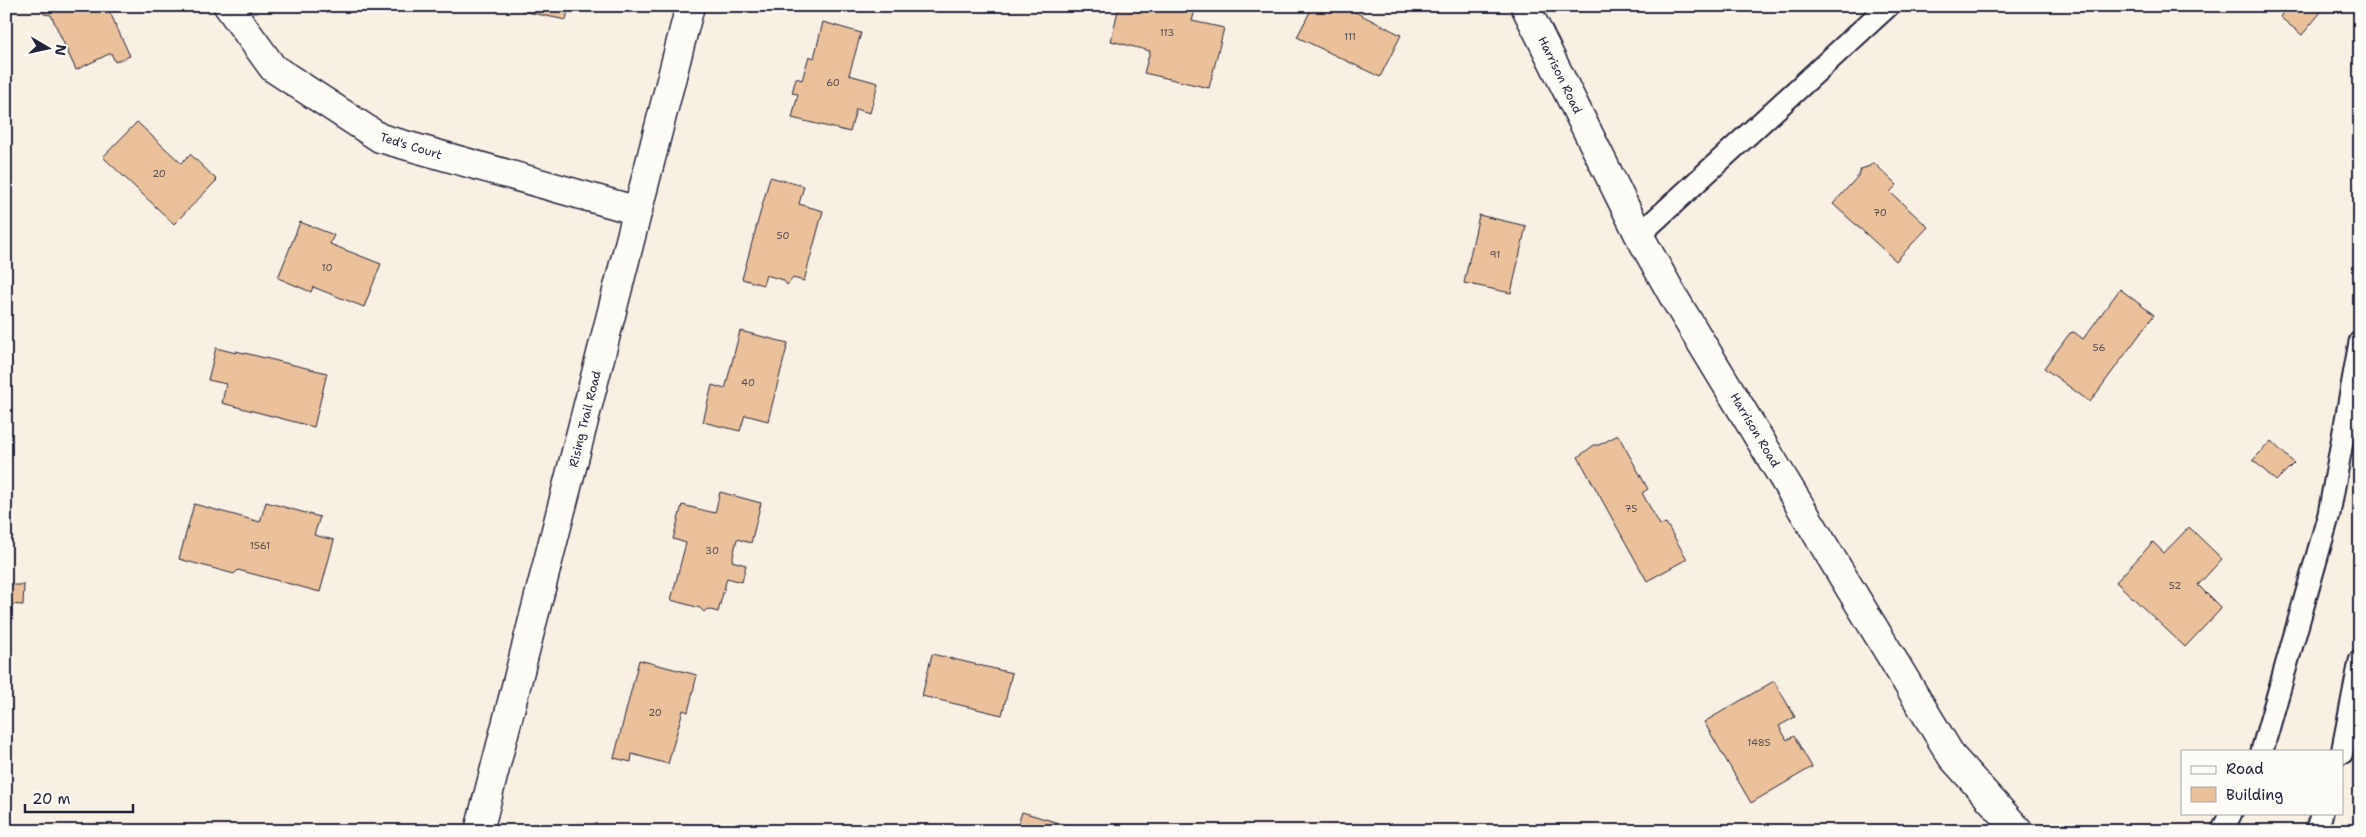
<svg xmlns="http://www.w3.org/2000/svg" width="2366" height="837" viewBox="0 0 2366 837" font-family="'Shantell Sans',sans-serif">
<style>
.building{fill:#eac19a;stroke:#22223b}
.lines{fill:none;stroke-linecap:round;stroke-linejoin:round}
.service-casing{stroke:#22223b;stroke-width:25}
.minor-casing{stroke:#22223b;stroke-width:31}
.service{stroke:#fdfcf7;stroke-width:21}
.minor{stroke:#fdfcf7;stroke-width:28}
.labels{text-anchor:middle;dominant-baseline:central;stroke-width:4;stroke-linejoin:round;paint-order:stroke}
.number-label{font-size:10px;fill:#544a53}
.street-label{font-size:12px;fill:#22223b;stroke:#fdfcf7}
</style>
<rect width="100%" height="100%" fill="#f9f0e4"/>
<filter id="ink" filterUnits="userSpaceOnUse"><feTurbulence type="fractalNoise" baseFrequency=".02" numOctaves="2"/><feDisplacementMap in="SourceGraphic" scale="10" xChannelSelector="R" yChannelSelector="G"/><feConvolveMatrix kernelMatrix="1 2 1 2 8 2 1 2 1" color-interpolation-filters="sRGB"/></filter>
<g filter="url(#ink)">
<path class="building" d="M40,6H107L130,56L115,62L111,53L76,70L51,15L44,14Z
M522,6H569L566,20L522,11Z
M1119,6H1196L1192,21L1224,28L1209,88L1144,73L1150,51L1111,41Z
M1313,6H1343L1401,35L1380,77L1297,37Z
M2287,6H2326L2302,35L2280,17Z
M823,22L861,33L849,75L878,83L870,113L856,109L850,132L792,118L798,94L792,93L796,78L802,80L809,56L814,58Z
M137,122L181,163L190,154L217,180L174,224L103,157Z
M1873,162L1897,185L1890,192L1928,227L1896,261L1833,204L1859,175L1861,169L1870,166Z
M770,177L804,186L799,204L823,211L804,281L793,278L787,285L783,280L766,275L763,285L742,279Z
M1479,215L1526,226L1511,293L1464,283Z
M300,222L334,235L330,244L381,264L364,307L313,287L311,292L278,278Z
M2120,289L2154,315L2090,402L2044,368L2070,333L2074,332L2083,339Z
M740,331L788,343L768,421L745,415L740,431L703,422L712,385L725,389Z
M216,348L236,353V351L327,373L314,427L222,403L226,384L208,380Z
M1618,435L1648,489L1642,493L1660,525L1666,523L1687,559L1647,581L1578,457L1594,445H1599Z
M2271,441L2294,463L2276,481L2253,460Z
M720,492L761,503L751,543L737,539L732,561L746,565L742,582L727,578L718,612L707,609L704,612L700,608L671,600L686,543L673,539L682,505L715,513Z
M266,502L320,517L314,535L334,540L320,592L238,570L234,574L179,559L194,504L260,522Z
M2189,527L2222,559L2198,585L2220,607V610L2185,647L2116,582L2153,542L2164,553Z
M7,585H24L23,605L7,604Z
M932,654L1012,673L1002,715L922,696Z
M639,660L697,675L688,712L683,710L668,764L632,754L631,762L614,758Z
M1774,681L1795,717L1779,726L1787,740L1794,736L1812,767L1751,803L1704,722Z
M1022,812L1086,831H1016Z"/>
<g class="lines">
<g class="service-casing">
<path id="service" d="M1639,235L1888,6
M2262,751L2329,514L2360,342
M2342,753L2360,661
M2222,831L2231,813
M2316,831L2322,813"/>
</g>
<g class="minor-casing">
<path id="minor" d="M228,6L273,68L380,138L638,211
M1525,6L1639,235L1676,301L1952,757L2019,831
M479,831L690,6"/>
</g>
<use href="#service" class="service"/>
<use href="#minor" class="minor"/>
</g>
</g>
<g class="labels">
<g class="number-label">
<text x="1167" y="32">113</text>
<text x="1350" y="36">111</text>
<text x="833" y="82">60</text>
<text x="159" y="173">20</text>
<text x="1880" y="212">70</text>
<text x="783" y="235">50</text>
<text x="1495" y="254">91</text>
<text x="327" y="267">10</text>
<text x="2099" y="347">56</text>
<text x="748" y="382">40</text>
<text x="1631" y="508">75</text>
<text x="260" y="545">1561</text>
<text x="712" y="550">30</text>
<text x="2175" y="585">52</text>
<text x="655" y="712">20</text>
<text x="1759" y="742">1485</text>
</g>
<g class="street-label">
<text transform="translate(1560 75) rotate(64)">Harrison Road</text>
<text transform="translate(411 146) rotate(17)">Ted's Court</text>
<text transform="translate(585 419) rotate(-76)">Rising Trail Road</text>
<text transform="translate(1755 430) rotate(59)">Harrison Road</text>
</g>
</g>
<rect width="2366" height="837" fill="none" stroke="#fdfcf7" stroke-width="25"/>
<rect x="12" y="12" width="2341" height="812" fill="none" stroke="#22223b" stroke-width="2" filter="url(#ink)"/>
<rect x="2181" y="750" width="162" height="65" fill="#fdfcf7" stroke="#a5a5ac"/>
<rect x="2191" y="766" width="25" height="8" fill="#fdfcf7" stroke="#a5a5ac"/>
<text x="2226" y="774" font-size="15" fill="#22223b">Road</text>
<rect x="2191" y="787" width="25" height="15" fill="#eac19a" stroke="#a5a5ac"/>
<text x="2226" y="800" font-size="15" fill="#22223b">Building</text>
<g transform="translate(48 48) rotate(99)" stroke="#fdfcf7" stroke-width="4" paint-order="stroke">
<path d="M0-4L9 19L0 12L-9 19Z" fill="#22223b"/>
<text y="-8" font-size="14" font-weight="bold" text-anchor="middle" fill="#22223b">N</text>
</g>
<path d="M25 804v8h108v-8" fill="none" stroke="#22223b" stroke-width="2.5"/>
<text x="32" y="804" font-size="15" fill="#22223b" stroke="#fdfcf7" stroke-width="4" paint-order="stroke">20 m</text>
</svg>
